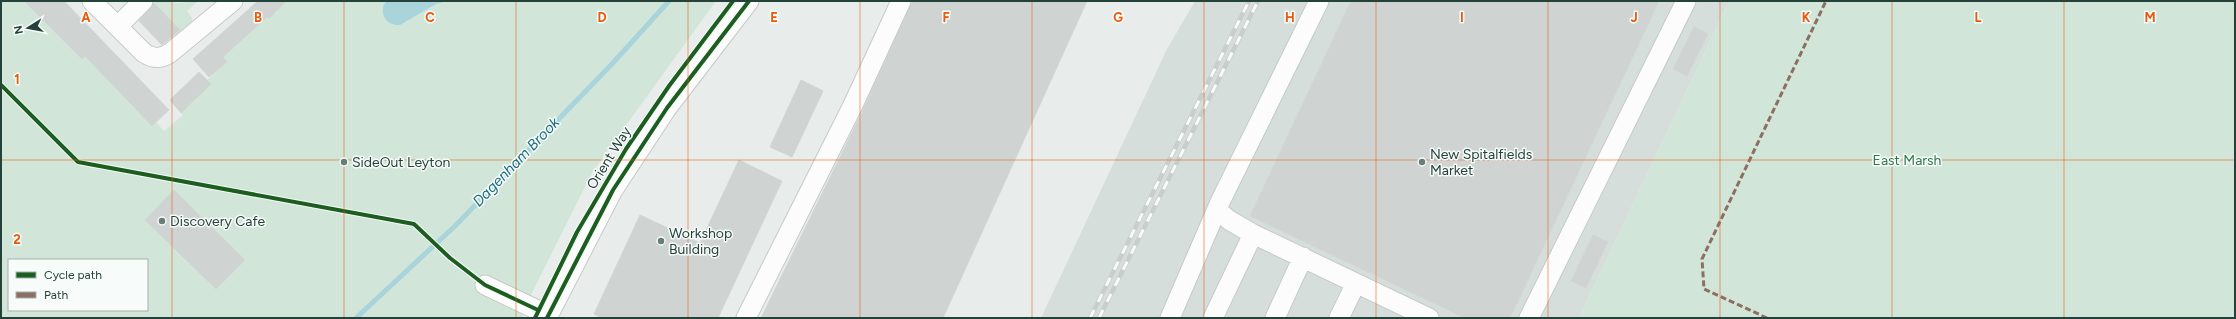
<svg xmlns="http://www.w3.org/2000/svg" width="2236" height="319" viewBox="0 0 2236 319" font-family="Figtree,sans-serif">
<style>
.built{fill:#d6dedb}
.green{fill:#d1e6d8;fill-rule:evenodd}
.water{fill:#a9d4db}
.lines{fill:none;stroke-linecap:round;stroke-linejoin:round}
.stream{stroke:#a9d4db;stroke-width:5}
.building{fill:#cfd4d2;stroke:#d1d6d4}
.minor-casing{stroke:#c5cac8;stroke-width:21}
.minor{stroke:#fcfcfc;stroke-width:19}
.rail-casing{stroke:#c9cdcc;stroke-width:4.5}
.rail{stroke:#f7fbf9;stroke-width:3;stroke-dasharray:9;stroke-linecap:butt}
.quiet{stroke:#8d6e63;stroke-width:3;stroke-dasharray:6 3;stroke-linecap:butt}
.cycleway-casing{stroke:#f7fbf9;stroke-width:6}
.cycleway{stroke:#1b5e20;stroke-width:4}
.grid{fill:none;stroke:#e8590c;stroke-width:1;stroke-opacity:0.55}
.poi-dot{fill:#697e78;stroke:#f7fbf9;stroke-width:1.5}
.labels{text-anchor:middle;dominant-baseline:central;stroke-width:3;stroke-linejoin:round;paint-order:stroke}
.poi-label{font-size:14px;fill:#24423a;stroke:#f7fbf9;text-anchor:start}
.street-label{font-size:14px;fill:#24423a;stroke:#f7fbf9}
.park-label{font-size:14px;fill:#2d7a4b;stroke:#f7fbf9}
.water-label{font-size:15px;font-style:italic;fill:#1c6f80;stroke:#f7fbf9}
.grid-label{font-size:13px;text-anchor:middle;font-weight:bold;fill:#e8590c;stroke:#f7fbf9;stroke-width:3;stroke-linejoin:round;paint-order:stroke}
</style>
<rect width="100%" height="100%" fill="#e8edeb"/>
<path class="built" d="M1195,1H1729L1579,318H1041L1167,49Z"/>
<path class="green" d="M1,1H24L82,58L85,56L152,126L156,122L164,131L183,115L181,113L196,99L207,80L227,62L222,56L266,17L269,19L278,11L269,1H716L593,171L532,293L522,318H1ZM9,260H147V310H9Z
M156,1L178,3L198,1L187,11L192,18V21L181,31L153,3Z
M1729,1H2235V318H1579Z"/>
<path class="water" d="M386,1H447L436,4L400,25C386,26 378,13 386,1Z"/>
<g class="lines">
<path class="stream" d="M356,318L455,226L611,65L669,1"/>
</g>
<path class="building" d="M24,1H64L169,110L152,126L85,56L82,59Z
M258,1H286L269,19L267,17L223,57L227,62L209,77L193,59Z
M912,1H1087L943,318H761L863,110Z
M1351,1H1659L1510,318H1465L1250,216Z
M154,3L180,30L162,45L139,21Z
M1694,27L1708,34L1687,76L1673,69Z
M199,72L211,84L181,113L170,100Z
M801,80L823,91L792,157L770,147Z
M739,160L782,181L718,318H602L594,314L640,215L700,243Z
M174,190L245,260L216,289L145,220Z
M1593,235L1608,242L1586,288L1571,281Z"/>
<g class="lines">
<g class="minor-casing">
<path id="minor" d="M92,1L144,53C154,59 161,59 170,53L233,1
M118,26L143,1
M1218,211L1229,220L1253,234L1429,318
M485,285L548,315
M547,318L613,190L667,108L749,1
M746,318L853,105L901,1
M1170,318L1220,202L1319,1
M1213,318L1253,234
M1275,318L1303,257
M1339,318L1356,283
M1529,318L1686,1"/>
</g>
<use href="#minor" class="minor"/>
<g class="rail-casing">
<path id="rail" d="M1090,318L1249,1
M1099,318L1258,1"/>
</g>
<use href="#rail" class="rail"/>
<path class="quiet" d="M1767,318L1704,289L1702,259L1826,1"/>
<g class="cycleway-casing">
<path id="cycleway" d="M1,85L78,162L414,224L450,258L485,285L538,310
M535,318L577,232L626,149L669,86L733,1
M547,318L613,190L667,108L749,1"/>
</g>
<use href="#cycleway" class="cycleway"/>
</g>
<path class="grid" d="M172,1V318M344,1V318M516,1V318M688,1V318M860,1V318M1032,1V318M1204,1V318M1376,1V318M1548,1V318M1720,1V318M1892,1V318M2064,1V318M1,160H2235"/>
<g class="poi-dot">
<circle cx="344" cy="162" r="4"/>
<circle cx="1422" cy="162" r="4"/>
<circle cx="162" cy="221" r="4"/>
<circle cx="661" cy="241" r="4"/>
</g>
<g class="labels">
<g class="poi-label">
<text x="1430" y="154">New Spitalfields<tspan x="1430" dy="16">Market</tspan></text>
<text x="352" y="162">SideOut Leyton</text>
<text x="170" y="221">Discovery Cafe</text>
<text x="669" y="233">Workshop<tspan x="669" dy="16">Building</tspan></text>
</g>
<g class="street-label">
<text transform="translate(609 158) rotate(-58)">Orient Way</text>
</g>
<g class="park-label">
<text x="1907" y="160">East Marsh</text>
</g>
<g class="water-label">
<text transform="translate(516 162) rotate(-46)">Dagenham Brook</text>
</g>
</g>
<g class="grid-label">
<text x="86" y="22">A</text>
<text x="258" y="22">B</text>
<text x="430" y="22">C</text>
<text x="602" y="22">D</text>
<text x="774" y="22">E</text>
<text x="946" y="22">F</text>
<text x="1118" y="22">G</text>
<text x="1290" y="22">H</text>
<text x="1462" y="22">I</text>
<text x="1634" y="22">J</text>
<text x="1806" y="22">K</text>
<text x="1978" y="22">L</text>
<text x="2150" y="22">M</text>
<text x="17" y="84">1</text>
<text x="17" y="244">2</text>
</g>
<rect width="2236" height="319" fill="none" stroke="#24423a" stroke-width="4"/>
<rect x="8" y="259" width="140" height="52" fill="#f7fbf9" stroke="#a3b1ad"/>
<rect x="16" y="272" width="20" height="6" fill="#1b5e20" stroke="#a3b1ad"/>
<text x="44" y="279" font-size="12" fill="#24423a">Cycle path</text>
<rect x="16" y="292" width="20" height="6" fill="#8d6e63" stroke="#a3b1ad"/>
<text x="44" y="299" font-size="12" fill="#24423a">Path</text>
<g transform="translate(28 28) rotate(259)" stroke="#f7fbf9" stroke-width="3" paint-order="stroke">
<path d="M0-3L7 15L0 10L-7 15Z" fill="#24423a"/>
<text y="-6" font-size="11" font-weight="bold" text-anchor="middle" fill="#24423a">N</text>
</g>
</svg>
